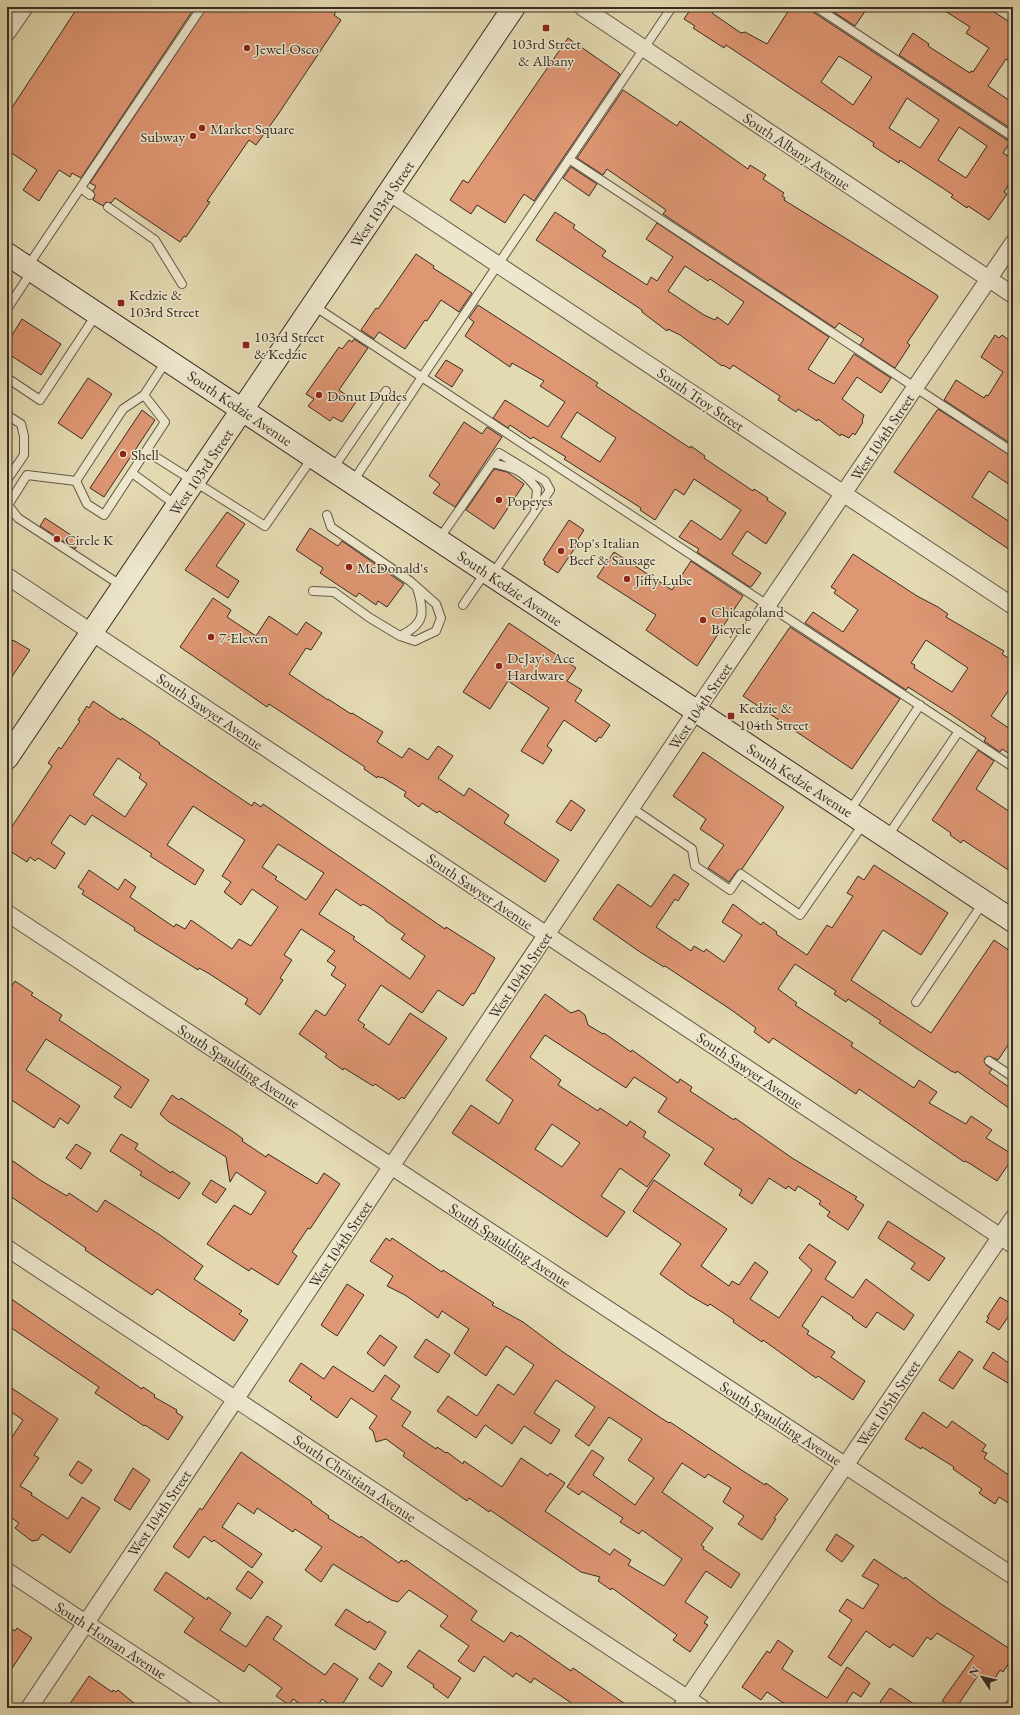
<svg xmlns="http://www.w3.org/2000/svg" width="1020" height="1715" viewBox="0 0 1020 1715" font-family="'EB Garamond',serif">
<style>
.building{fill:#de9673;stroke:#372c24;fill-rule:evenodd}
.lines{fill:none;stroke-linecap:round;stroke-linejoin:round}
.service-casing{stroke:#625848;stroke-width:10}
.minor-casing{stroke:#625848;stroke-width:18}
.secondary-casing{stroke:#372c24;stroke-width:24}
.service{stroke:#ede7cd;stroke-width:8}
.minor{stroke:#ede7cd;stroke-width:16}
.secondary{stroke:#ede7cd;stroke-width:22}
.poi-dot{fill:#8f2418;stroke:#ede7cd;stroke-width:1.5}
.labels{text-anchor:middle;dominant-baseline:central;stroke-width:3;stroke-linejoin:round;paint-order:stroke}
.poi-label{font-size:15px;fill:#372c24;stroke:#ede7cd;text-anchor:start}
.street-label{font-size:15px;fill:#372c24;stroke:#ede7cd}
</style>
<rect width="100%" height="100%" fill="#e4dab2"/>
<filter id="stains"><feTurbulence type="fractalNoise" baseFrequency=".005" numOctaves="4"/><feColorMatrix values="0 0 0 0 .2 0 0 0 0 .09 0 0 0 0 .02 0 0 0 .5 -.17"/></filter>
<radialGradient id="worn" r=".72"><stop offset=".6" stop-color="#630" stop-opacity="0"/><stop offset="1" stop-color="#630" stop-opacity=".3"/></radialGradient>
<path class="building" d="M78,7H195L81,178L72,173L70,177L59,170L39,201L23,190L37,170L7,150V115Z
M207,7H339L334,15L341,20L277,116L256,145L249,140L207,201L210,202L186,237L184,236L180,242L115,198L111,203L106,202L103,206L93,200L95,195L93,191L96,186L90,183Z
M692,7H716L712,13L741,33L745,32L767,44L791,7H811L813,12L1010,142L1003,153L1013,159V178L1004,192L1007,194L989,220L968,206L967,208L951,197L953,195L932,181L900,160L899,163L873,146L874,143L798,93L726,45L724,48L693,28L695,26L684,19ZM839,56L872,77L853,105L821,82ZM907,98L939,120L920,148L889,128ZM959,127L987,146L966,178L938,160Z
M826,7H868L855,26Z
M939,7H986L1013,24V64L1006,59L988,86L1013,103V130L899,55L913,33L929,44L928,46L970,73L971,71L973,72L989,48L966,33L970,27Z
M568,38L620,74L534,201L524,194L505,223L477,205L471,214L450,200L463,180L468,183Z
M623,90L677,126L680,121L748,169L750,165L766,175L763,179L784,193L782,196L785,198L784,200L937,295L938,297L907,343L910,345L895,368L860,345L864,339L839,323L835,328L663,214L666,210L607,169L603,175L577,158Z
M571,167L597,184L589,196L563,178Z
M555,212L575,225L573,228L606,251L602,256L647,285L651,277L657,281L673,257L646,239L657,223L829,337L808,369L821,377L834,384L854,354L891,378L881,393L857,377L842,399L864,415L862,421L863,422L855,435L853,433L849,438L841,434L840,436L818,419L817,421L798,409L796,412L778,400L780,396L733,365L730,369L723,365L722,366L680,335L668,329L667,331L642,312V310L536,240ZM685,266L708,281L710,279L744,302L728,325L717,317L715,320L704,315L668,291Z
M416,254L434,266L433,268L472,293L459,312L441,300L427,321L425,320L405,349L379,332L374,339L361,330L376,308L378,309Z
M478,305L598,383L596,386L690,448L691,446L705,456L704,458L753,491L754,489L768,498L767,500L786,513L766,544L747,531L732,554L761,573L752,586L750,587L697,552L699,549L679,537L691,520L721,540L741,510L694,479L684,495L675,489L655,520L640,510L641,508L564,459L566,457L533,437L531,439L510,425L508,428L493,418L505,400L548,427L565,402L540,386L544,381L512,363L510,367L465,336L474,322L469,318ZM577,412L616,438L600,462L561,437Z
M22,319L61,344L41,375L7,353V343Z
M995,335L999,338L1002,335L1013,343V445L944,400L956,380L984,398L986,395L988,396L1003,372L981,357Z
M354,339L368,348L339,390L356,402L342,422L333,417L330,421L308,406L314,399L306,394L339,347L342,349L349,340L352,342Z
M446,360L463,370L452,387L435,376Z
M88,378L112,394L82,439L58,423Z
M938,409L1013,457V487L989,471L972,497L1013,524V552L894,472Z
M142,410L155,420L104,497L90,488Z
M464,422L482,434L487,427L502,437L455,507L433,493L440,484L429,476Z
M494,469L507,472L524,484L494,529L466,510Z
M227,512L245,524L216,566L239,581L228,598L185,570Z
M45,518L80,541L75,549L40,526Z
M569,520L584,530L577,541L579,542L558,573L544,564L545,562L543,560Z
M310,528L338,546L342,541L404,584L387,607L378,601L376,605L359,593L356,597L320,573L323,568L296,550Z
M614,552L672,590L691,561L743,596L697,666L646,630L656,615L597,577Z
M853,554L917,596L938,607L948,614L946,617L1004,651L1002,654L1013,661V684L991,716L1013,731V756L1002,749L1000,752L984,741L986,738L952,715L908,687L906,690L805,623L813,612L843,632L858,610L834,593L836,590L831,587ZM926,640L968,668L952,692L914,668L915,665L911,663Z
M213,598L231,610L227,617L256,636L269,616L297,635L306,622L322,633L311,650L306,648L289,674L328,700V699L351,714L352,713L383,732L377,742L402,758L409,748L428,760L438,746L453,756L438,778L464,796L469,788L509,815L504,823L559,860L545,882L439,811L437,813L422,803L419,807L404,796L406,792L382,777L381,778L378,776L377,778L364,769L365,767L269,704L267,707L180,647Z
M509,623L576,668L567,681L582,690L575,701L610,725L601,738L599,737L596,742L564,720L547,746L552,750L543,764L521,751L549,708L508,681L490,709L463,692Z
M790,627L900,699L852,769L743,696Z
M13,640L30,650L7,684V649Z
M93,701L121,720L122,718L142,731L160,743L159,744L252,806L254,802L261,807L263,804L445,929L446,927L495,958L474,994L472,993L463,1006L438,990L422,1013L381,985L358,1020L365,1025L363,1027L389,1045L410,1013L447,1038L404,1099L402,1097L399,1100L375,1084L373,1086L344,1068L343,1070L325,1057L327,1054L299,1034L316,1010L325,1016L346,985L331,975L336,967L327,961L335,951L301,929L284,955L292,960L280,978L283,980L260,1015L245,1004L248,999L208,973L199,968L198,970L134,930L135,928L82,894L84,891L78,887L89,870L118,890L125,879L136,887L130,897L174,927L176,924L185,929L191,920L232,949L239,939L251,946L278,907L252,889L241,905L224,892L231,882L222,876L245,840L193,806L167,845L204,870L195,885L150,856L152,854L92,815L85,825L70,815L51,843L65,853L55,869L38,858L35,861L30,857L27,862L7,849V834L52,766L48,763L59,747L61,749L80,721L78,720L87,706L89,708ZM118,758L141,774L139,778L147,784L125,817L93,795ZM278,844L324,873L306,900L275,879L277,877L262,867ZM336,889L361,906L363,904L370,908L384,918L386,921L405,934L401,939L425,956L410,979L353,939L355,937L319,914Z
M978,750L994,761L976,789L1013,814V873L963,840L961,843L950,835L951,833L932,820Z
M703,752L784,807L742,869L737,871L729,882L708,868L724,845L700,829L706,819L673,796Z
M571,800L585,810L571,831L556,822Z
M874,865L948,913L921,955L883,930L851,980L931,1033L994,940L1013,953V1038L998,1060L989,1056L985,1058L984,1061L986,1065L992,1069L989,1073L1013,1090V1111L957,1071L956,1073L951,1071L913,1046L879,1023L881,1021L848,999L846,1002L834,994L836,991L795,964L778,989L797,1003L795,1005L853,1043L851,1046L914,1088L919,1080L937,1092L929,1103L966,1124L971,1116L992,1130L986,1138L1012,1154L1010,1157L1012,1159L997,1181L969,1163L965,1161L964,1162L859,1089L856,1094L773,1038L769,1043L754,1032L756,1028L730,1009L665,966L664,967L640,952L593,919L618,884L651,907L674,874L689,884L678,901L675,899L656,927L691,951L694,946L704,952L706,949L724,962L742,935L722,922L733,904L761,925L763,922L777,932L776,934L807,955L827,925L832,928L853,896L847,893L858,876L864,880Z
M15,981L33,993L31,995L62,1015L59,1020L149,1080L131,1108L114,1097L121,1087L46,1039L26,1070L80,1106L68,1124L60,1118L54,1128L7,1097V993Z
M545,994L571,1013L579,1010L585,1015L588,1025L603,1034L604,1033L631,1052L632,1050L678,1083L680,1079L692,1087L690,1091L734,1120L735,1118L792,1158L857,1197L855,1199L864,1205L848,1230L827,1216L830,1212L819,1204L821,1201L798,1186L795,1191L788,1186L786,1189L769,1178L752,1204L739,1195L742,1190L704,1164L714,1149L658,1112L667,1098L634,1077L626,1088L545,1035L530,1057L561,1080L558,1085L598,1111L600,1108L627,1126L630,1121L646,1132L643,1137L670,1155L647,1187L620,1168L601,1196L625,1212L607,1237L452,1133L471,1105L499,1124L513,1100L486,1080ZM552,1124L580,1143L562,1167L535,1149Z
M172,1095L179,1100L181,1098L235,1133L243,1139L242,1141L266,1157L268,1154L317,1184L324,1173L340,1184L310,1229L308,1228L292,1252L297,1256L278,1285L251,1268L249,1271L207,1244L234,1205L251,1215L266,1192L236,1172L230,1182L226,1157L169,1122L160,1114Z
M121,1134L138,1144L135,1149L171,1173L172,1171L190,1183L179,1199L140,1175L142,1172L110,1151Z
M76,1144L91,1153L81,1169L66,1158Z
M13,1161L40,1180L67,1196L69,1193L97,1212L105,1200L160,1235L203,1266L194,1279L242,1311L239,1314L248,1320L234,1341L157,1289L152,1295L85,1250L86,1248L7,1194V1170Z
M211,1180L226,1189L216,1203L202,1194Z
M654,1180L727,1229L701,1266L729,1286L732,1281L739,1285L755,1262L768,1272L750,1299L779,1318L812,1270L799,1258L809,1244L836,1262L825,1279L853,1298L866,1279L914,1315L904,1330L877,1312L866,1328L852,1318L853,1317L822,1296L802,1326L809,1331L807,1334L835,1352L831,1357L865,1381L853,1400L818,1376L816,1378L763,1340L762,1342L733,1322L734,1320L710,1304L708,1306L689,1295L660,1274L681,1244L633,1211Z
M888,1221L945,1258L929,1281L911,1269L915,1263L878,1238Z
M386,1238L390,1241L392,1238L442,1272L443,1270L494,1303L492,1305L523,1322L563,1352L661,1418L669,1423L670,1422L743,1471L765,1485L766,1483L788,1499L774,1518L776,1519L762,1540L738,1524L744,1516L723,1502L731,1488L708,1474L705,1478L682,1463L662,1492L713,1528L701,1545L704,1547L703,1549L740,1574L731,1588L706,1571L685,1602L708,1617L704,1623L708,1625L690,1652L673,1640L677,1635L612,1588L611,1590L598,1581L600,1577L581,1572L490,1510L489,1512L469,1498L467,1501L403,1456L405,1453L386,1439L376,1442L373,1431L369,1428L377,1416L351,1398L337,1418L310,1399L312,1397L289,1381L301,1363L324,1379L333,1366L373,1392L385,1375L400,1386L391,1399L411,1412L402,1426L436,1449L437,1447L446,1453L447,1452L463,1464L464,1461L502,1487L521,1458L548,1476L550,1473L565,1483L545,1511L610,1555L614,1549L631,1560L628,1565L664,1586L682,1559L642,1530L639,1534L620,1522L623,1518L582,1491L579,1495L567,1487L592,1450L604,1458L593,1475L635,1505L654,1478L628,1460L642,1439L609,1417L589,1446L575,1436L595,1407L556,1380L534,1413L560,1430L551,1444L524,1426L512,1444L485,1425L476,1438L437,1411L448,1396L477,1416L498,1384L514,1395L534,1365L506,1346L486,1376L454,1353L469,1329L442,1311L438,1318L405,1295L387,1286L393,1276L370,1261Z
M347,1284L364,1295L337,1336L321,1325Z
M7,1296L142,1389L143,1387L155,1395L154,1397L177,1410L176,1412L183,1417L168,1440L145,1425L144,1426L95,1393L99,1387L7,1325Z
M1000,1297L1013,1305V1310L999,1330L986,1322L989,1318L987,1317Z
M380,1335L397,1347L384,1366L367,1353Z
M426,1339L450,1355L438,1373L414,1357Z
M959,1351L973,1360L953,1389L939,1380Z
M993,1352L1013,1366V1386L983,1368Z
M7,1385L58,1419L34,1455L39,1458L20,1486L32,1493L31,1495L68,1519L82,1497L100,1508L70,1553L42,1534L38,1540L32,1541L29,1539L15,1528L19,1523L7,1515V1445L23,1420L7,1409Z
M923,1412L947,1428L952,1421L986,1445L982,1451L987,1453L984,1458L1013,1478V1506L999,1497L995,1504L979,1493L982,1489L953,1469L954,1467L922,1447L921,1449L905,1439Z
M241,1452L312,1502L311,1503L329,1516L328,1518L360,1538L361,1536L399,1563L401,1560L405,1562L406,1560L477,1611L471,1620L504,1642L511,1632L518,1637L519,1635L571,1671L573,1668L631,1708H579L534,1678L531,1683L516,1673L513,1677L484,1656L474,1672L458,1661L469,1646L440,1626L448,1616L409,1590L398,1602L391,1600L333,1564L321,1582L305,1570L322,1547L295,1529L293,1532L257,1508L254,1514L238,1503L222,1527L262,1554L252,1568L214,1540L212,1542L204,1536L189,1558L173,1547L200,1508L202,1510Z
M78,1461L92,1470L82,1484L69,1475Z
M133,1468L150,1480L130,1510L114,1500Z
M836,1534L854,1546L842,1562L826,1550Z
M874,1559L904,1579L905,1577L941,1604L1013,1651V1657L1003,1672L1000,1670L992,1683L979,1674L956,1708H953L942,1701L974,1656L937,1633L931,1640L927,1637L913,1657L893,1644L890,1648L866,1631L841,1666L828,1657L852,1620L839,1611L847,1599L863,1609L879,1585L862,1576Z
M248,1571L263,1582L251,1599L236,1589Z
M166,1572L207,1600L208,1597L231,1613L220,1630L246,1647L267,1616L282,1626L273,1639L325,1675L334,1663L358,1679L340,1708H335L322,1699L316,1708H306L293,1699L289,1705L276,1696L282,1688L249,1664L244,1672L184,1632L194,1618L154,1590Z
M346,1609L368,1623L369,1621L386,1632L375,1650L335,1625Z
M7,1626L15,1631L17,1628L32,1638L7,1676Z
M778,1640L793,1651L782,1669L827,1698L847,1667L870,1683L861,1697L853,1692L843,1708H791L767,1692L761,1700L742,1687L767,1651L770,1653Z
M419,1650L461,1678L448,1698L433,1687L434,1685L407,1667Z
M379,1663L392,1672L382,1687L369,1678Z
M89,1676L112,1692L113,1690L116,1692L118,1690L140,1708H67Z
M890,1688L920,1708H889L880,1702Z"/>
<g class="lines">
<g class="service-casing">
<path id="service" d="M816,7L1013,137
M569,159L1013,452
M81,188L90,195
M108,207L155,240L182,284
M28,266L202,7
M314,306L1013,767
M7,309L32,271
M7,378L40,400L96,315
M7,415L21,424L24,436V455L7,480
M146,451L265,526L312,458
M492,463C514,468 523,470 537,489L535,512
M332,470L386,391
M132,473L176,505
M76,481L87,504L104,515L165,422L144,395
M352,483L422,377L672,7
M439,539L499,453L545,481L550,490L492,575
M122,586L18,518L8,505L27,475L76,481L123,409L144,395L167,360
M313,591L334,592L370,618L400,636L415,641L436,631L441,618L436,604L410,581L331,527L327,515
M463,605L485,573
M400,636C425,624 425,613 417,588
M632,808L692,849L695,866L730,890L741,874L800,915L864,823
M849,812L920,705
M887,837L959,731
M916,1002L983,903
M989,1061L1013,1077"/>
</g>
<g class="minor-casing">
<path id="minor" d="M582,7L1013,295
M7,33L25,7
M390,193L1013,606
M7,576L1013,1245
M7,913L1013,1576
M7,1248L702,1708
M7,1571L214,1708
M29,1708L696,711L1013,243
M681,1708L1013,1218
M1013,1708V1707"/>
</g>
<g class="secondary-casing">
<path id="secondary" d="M7,254L1013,921
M7,758L514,7"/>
</g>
<use href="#service" class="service"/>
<use href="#minor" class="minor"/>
<use href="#secondary" class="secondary"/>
</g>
<g class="poi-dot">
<rect x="542" y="24" width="8" height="8" rx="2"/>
<circle cx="247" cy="48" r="4"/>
<circle cx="202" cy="128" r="4"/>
<circle cx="193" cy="136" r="4"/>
<rect x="117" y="299" width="8" height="8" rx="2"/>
<rect x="242" y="341" width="8" height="8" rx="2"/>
<circle cx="319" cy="395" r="4"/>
<circle cx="123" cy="454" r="4"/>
<circle cx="499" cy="500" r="4"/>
<circle cx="57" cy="539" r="4"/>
<circle cx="561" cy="551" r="4"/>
<circle cx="349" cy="567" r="4"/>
<circle cx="627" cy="579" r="4"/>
<circle cx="703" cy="620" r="4"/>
<circle cx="211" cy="637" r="4"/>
<circle cx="499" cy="666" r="4"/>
<rect x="727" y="712" width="8" height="8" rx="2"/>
</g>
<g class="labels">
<g class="poi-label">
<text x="546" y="43" text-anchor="middle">103rd Street<tspan x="546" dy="17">&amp; Albany</tspan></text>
<text x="255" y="48">Jewel-Osco</text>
<text x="210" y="128">Market Square</text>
<text x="185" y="136" text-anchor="end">Subway</text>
<text x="129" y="294">Kedzie &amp;<tspan x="129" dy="17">103rd Street</tspan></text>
<text x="254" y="336">103rd Street<tspan x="254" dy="17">&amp; Kedzie</tspan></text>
<text x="327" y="395">Donut Dudes</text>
<text x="131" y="454">Shell</text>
<text x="507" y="500">Popeyes</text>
<text x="65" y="539">Circle K</text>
<text x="569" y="542">Pop's Italian<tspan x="569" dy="17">Beef &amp; Sausage</tspan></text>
<text x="357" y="567">McDonald's</text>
<text x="635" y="579">Jiffy Lube</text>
<text x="711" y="611">Chicagoland<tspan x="711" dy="17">Bicycle</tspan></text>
<text x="219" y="637">7-Eleven</text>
<text x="507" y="657">DeJay's Ace<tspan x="507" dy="17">Hardware</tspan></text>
<text x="739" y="707">Kedzie &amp;<tspan x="739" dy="17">104th Street</tspan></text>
</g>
<g class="street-label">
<text transform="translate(797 151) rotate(34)">South Albany Avenue</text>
<text transform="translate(382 204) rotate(-56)">West 103rd Street</text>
<text transform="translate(701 399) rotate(34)">South Troy Street</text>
<text transform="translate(240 408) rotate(34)">South Kedzie Avenue</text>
<text transform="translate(882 437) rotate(-56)">West 104th Street</text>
<text transform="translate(201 472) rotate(-56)">West 103rd Street</text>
<text transform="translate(510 588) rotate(34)">South Kedzie Avenue</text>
<text transform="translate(700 706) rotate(-56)">West 104th Street</text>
<text transform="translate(210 711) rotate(34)">South Sawyer Avenue</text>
<text transform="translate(800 780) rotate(33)">South Kedzie Avenue</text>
<text transform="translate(480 891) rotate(34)">South Sawyer Avenue</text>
<text transform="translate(520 975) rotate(-56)">West 104th Street</text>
<text transform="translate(239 1066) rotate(33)">South Spaulding Avenue</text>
<text transform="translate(750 1070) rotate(34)">South Sawyer Avenue</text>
<text transform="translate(340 1244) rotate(-56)">West 104th Street</text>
<text transform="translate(510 1245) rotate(33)">South Spaulding Avenue</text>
<text transform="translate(888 1403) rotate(-56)">West 105th Street</text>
<text transform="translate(781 1423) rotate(33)">South Spaulding Avenue</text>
<text transform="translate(355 1478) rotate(34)">South Christiana Avenue</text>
<text transform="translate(159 1513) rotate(-56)">West 104th Street</text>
<text transform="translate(111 1640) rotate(33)">South Homan Avenue</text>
</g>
</g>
<rect width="1020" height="1715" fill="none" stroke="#e4dab2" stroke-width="24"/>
<rect x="8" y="8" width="1004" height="1699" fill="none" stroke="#372c24" stroke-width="2"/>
<rect x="12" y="12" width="996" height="1691" fill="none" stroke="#372c24"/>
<g transform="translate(982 1677) rotate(305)" stroke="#ede7cd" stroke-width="3" paint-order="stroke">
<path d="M0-3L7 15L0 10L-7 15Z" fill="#372c24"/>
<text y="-6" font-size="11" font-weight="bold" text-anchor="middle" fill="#372c24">N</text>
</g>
<rect width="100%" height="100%" filter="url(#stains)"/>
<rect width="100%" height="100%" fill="url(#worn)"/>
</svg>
